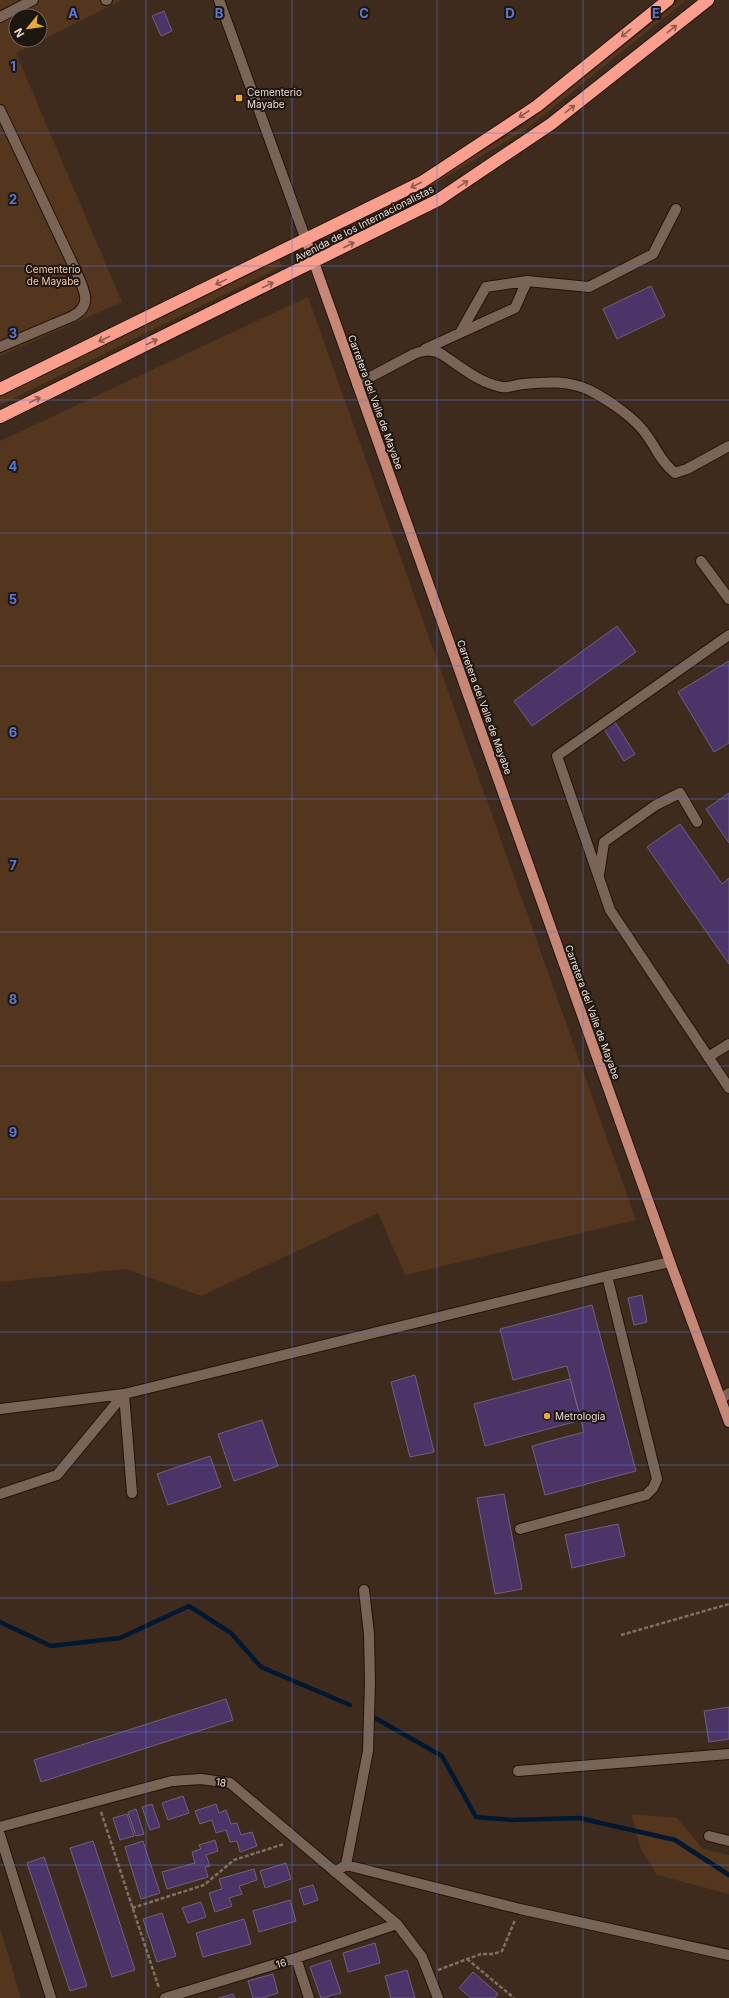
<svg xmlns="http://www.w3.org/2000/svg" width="729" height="1998" viewBox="0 0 729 1998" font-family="Inter,sans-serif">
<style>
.green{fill:#54351d;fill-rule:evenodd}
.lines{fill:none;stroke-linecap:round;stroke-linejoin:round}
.stream{stroke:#011830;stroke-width:4.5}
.building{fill:#4c3368;stroke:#6d6379}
.minor-casing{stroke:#241306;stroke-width:12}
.major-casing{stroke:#241306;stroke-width:12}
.highway-casing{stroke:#241306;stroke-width:14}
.path{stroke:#806f64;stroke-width:2.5;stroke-dasharray:4 2;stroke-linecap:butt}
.minor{stroke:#796455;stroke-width:10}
.major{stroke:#c68777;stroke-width:10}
.highway{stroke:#fa9f8e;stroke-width:12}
.oneway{stroke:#8c5a4f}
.grid{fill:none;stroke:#5a78d6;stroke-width:1;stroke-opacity:0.55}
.poi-dot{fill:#e8ab37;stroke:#1e1610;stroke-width:1.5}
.labels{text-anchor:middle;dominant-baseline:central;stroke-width:4;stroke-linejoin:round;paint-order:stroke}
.poi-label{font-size:10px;fill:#e8dbd3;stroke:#1e1610;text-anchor:start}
.street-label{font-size:10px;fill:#e8dbd3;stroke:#1e1610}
.park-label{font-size:10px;fill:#fbc9a6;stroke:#1e1610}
.grid-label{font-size:13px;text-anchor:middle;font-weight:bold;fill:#5a78d6;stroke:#1e1610;stroke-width:4;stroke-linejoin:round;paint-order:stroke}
</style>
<rect width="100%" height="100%" fill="#3e2b1d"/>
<path class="green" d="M0,0H122L16,53L122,302L0,356ZM16,16H40V40H16Z
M681,0H686L525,130L353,232L352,227L436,179L522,127Z
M279,260L282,266L0,405V396Z
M308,297L636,1220L405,1275L378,1213L201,1296L126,1269L0,1282V441Z
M631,1814L677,1818L703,1849L729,1855V1894L657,1875L641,1849Z
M0,1928L21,1998H0Z"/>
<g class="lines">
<path class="stream" d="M0,1622L51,1646L120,1638L189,1606L231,1633L261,1667L350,1705
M375,1718L442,1756L476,1817L512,1820L579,1818L675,1840L729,1875"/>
</g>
<path class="building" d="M164,11L172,31L161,36L152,16Z
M651,286L665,316L617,339L603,309Z
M617,626L636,652L532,726L514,701Z
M729,661V743L714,752L678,692Z
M615,722L635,754L624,761L604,729Z
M729,793V843L706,809Z
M680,824L722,884L729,878V964L647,847Z
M642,1295L647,1322L634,1325L628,1298Z
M592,1305L636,1471L545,1495L532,1446L584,1432L567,1366L513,1380L500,1329Z
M415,1375L434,1452L410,1457L391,1382Z
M570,1379L581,1420L485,1446L474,1404Z
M262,1420L278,1466L234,1481L218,1434Z
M210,1456L221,1487L168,1505L157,1474Z
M504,1494L522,1589L495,1594L477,1498Z
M618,1524L625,1556L572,1568L565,1535Z
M226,1699L233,1720L41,1782L34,1760Z
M729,1707V1739L709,1742L704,1711Z
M183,1796L189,1813L168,1820L162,1803Z
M152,1804L160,1827L150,1830L142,1807Z
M216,1804L219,1813L226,1810L231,1824L237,1823L241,1835L252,1832L257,1846L240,1852L237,1841L230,1842L226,1830L216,1833L212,1820L200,1824L195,1811Z
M136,1809L144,1834L136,1836L128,1812Z
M127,1814L134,1836L120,1840L113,1818Z
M215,1840L218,1851L206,1855L210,1866L205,1867L208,1877L167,1889L162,1872L195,1863L192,1852L201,1849L199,1845Z
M93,1841L135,1970L112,1977L70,1848Z
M143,1841L160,1893L141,1899L125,1847Z
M44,1857L87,1986L70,1991L27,1863Z
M286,1863L291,1879L265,1888L260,1871Z
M254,1869L257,1880L239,1886L242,1894L229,1898L232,1906L215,1912L209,1893L222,1889L219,1879Z
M313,1885L318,1900L304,1905L299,1889Z
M290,1900L296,1921L259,1932L253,1911Z
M201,1902L206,1917L188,1923L182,1908Z
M162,1913L176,1956L157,1962L143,1919Z
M244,1919L251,1944L203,1957L196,1933Z
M375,1943L380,1963L348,1972L343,1953Z
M330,1960L341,1993L321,1998L310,1967Z
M407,1970L415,1998H391L385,1976Z
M473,1972L498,1994L495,1998H471L459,1988Z
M273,1974L278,1993L262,1998H253L248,1981Z
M233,1994L235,1998H219Z"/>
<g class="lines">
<g class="minor-casing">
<path id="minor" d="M106,0H107
M219,0L306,240
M0,17L33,0
M0,110L75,269C82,287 95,304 73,316L0,347
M460,333L486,287L527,281
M425,349L515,308L527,281L589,287L653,254L676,209
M357,384L414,354C423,350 429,350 438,352C458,364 478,383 502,387C508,388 516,385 523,384C546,382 567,380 589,390C607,399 637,419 648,437C657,450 662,463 675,473L687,469L729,446
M701,561L729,599
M729,635L557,756L610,910L729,1088
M599,875L604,842L656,805L680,793L697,822
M708,1057L729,1044
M124,1394L132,1493
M721,1399L729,1393
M0,1409L124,1394L607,1276L670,1262
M0,1494L57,1475L124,1394
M520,1529L646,1495L653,1488L657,1479L607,1276
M518,1771L729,1754
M0,1827L172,1781L201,1779L230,1783L397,1924L422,1957L438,1998
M0,1835L51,1998
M709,1836L729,1841
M346,1865L368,1751L370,1682L369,1634L364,1590
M335,1872L346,1865L520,1909L729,1955
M296,1958L309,1998
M165,1998L296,1958L397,1924"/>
</g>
<g class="major-casing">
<path id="major" d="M306,240L670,1262L729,1422"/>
</g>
<g class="highway-casing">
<path id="highway" d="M0,389L422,182L537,106L668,0
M0,417L438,200L551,124L708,0"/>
</g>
<path class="path" d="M621,1635L729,1604
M101,1812L159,1988
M132,1908L204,1885L234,1860L284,1844
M467,1959L514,1998
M438,1970L481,1954H493L502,1951L515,1920"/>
<use href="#minor" class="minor"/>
<use href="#major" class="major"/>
<use href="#highway" class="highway"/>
</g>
<defs><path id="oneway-shaft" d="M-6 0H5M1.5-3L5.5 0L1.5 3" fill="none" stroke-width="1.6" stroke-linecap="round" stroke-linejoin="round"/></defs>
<g class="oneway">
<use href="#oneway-shaft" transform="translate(672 29) rotate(-38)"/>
<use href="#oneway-shaft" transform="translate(626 33) rotate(141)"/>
<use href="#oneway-shaft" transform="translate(570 109) rotate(-38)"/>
<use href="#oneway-shaft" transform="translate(524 114) rotate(147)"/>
<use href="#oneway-shaft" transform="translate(463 184) rotate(-34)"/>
<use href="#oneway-shaft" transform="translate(416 185) rotate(153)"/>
<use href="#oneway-shaft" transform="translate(349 245) rotate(-27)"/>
<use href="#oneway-shaft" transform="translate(221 282) rotate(154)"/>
<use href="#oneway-shaft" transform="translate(268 285) rotate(-26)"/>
<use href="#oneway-shaft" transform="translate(104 339) rotate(154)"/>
<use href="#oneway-shaft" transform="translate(152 342) rotate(-26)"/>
<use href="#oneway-shaft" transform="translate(35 400) rotate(-26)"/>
</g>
<path class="grid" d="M146,0V1998M292,0V1998M437,0V1998M583,0V1998M0,133H729M0,266H729M0,400H729M0,533H729M0,666H729M0,799H729M0,932H729M0,1066H729M0,1199H729M0,1332H729M0,1465H729M0,1598H729M0,1732H729M0,1865H729"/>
<g class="poi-dot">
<rect x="235" y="94" width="8" height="8" rx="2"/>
<circle cx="547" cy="1416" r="4"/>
</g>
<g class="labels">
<g class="poi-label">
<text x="247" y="92">Cementerio<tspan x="247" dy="12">Mayabe</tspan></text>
<text x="555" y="1416">Metrología</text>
</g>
<g class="street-label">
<text transform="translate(364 223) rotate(-27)">Avenida de los Internacionalistas</text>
<text transform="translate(376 402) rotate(70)">Carretera del Valle de Mayabe</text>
<text transform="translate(485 707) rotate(70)">Carretera del Valle de Mayabe</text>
<text transform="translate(593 1012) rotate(70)">Carretera del Valle de Mayabe</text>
<text transform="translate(221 1782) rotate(11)">18</text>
<text transform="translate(281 1963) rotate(-17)">16</text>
</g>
<g class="park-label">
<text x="53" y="269">Cementerio<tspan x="53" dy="12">de Mayabe</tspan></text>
</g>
</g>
<g class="grid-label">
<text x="73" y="18">A</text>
<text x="219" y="18">B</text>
<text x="364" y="18">C</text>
<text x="510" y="18">D</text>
<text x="656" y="18">E</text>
<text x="13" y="71">1</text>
<text x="13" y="204">2</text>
<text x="13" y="338">3</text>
<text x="13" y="471">4</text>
<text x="13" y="604">5</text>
<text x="13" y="737">6</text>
<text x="13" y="870">7</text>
<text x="13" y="1004">8</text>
<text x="13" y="1137">9</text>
</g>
<g transform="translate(28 28) rotate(241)"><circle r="19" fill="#1e1610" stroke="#6f655e"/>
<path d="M0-3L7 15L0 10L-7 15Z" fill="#e8ab37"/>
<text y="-6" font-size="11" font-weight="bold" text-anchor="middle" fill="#e8dbd3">N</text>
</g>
</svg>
